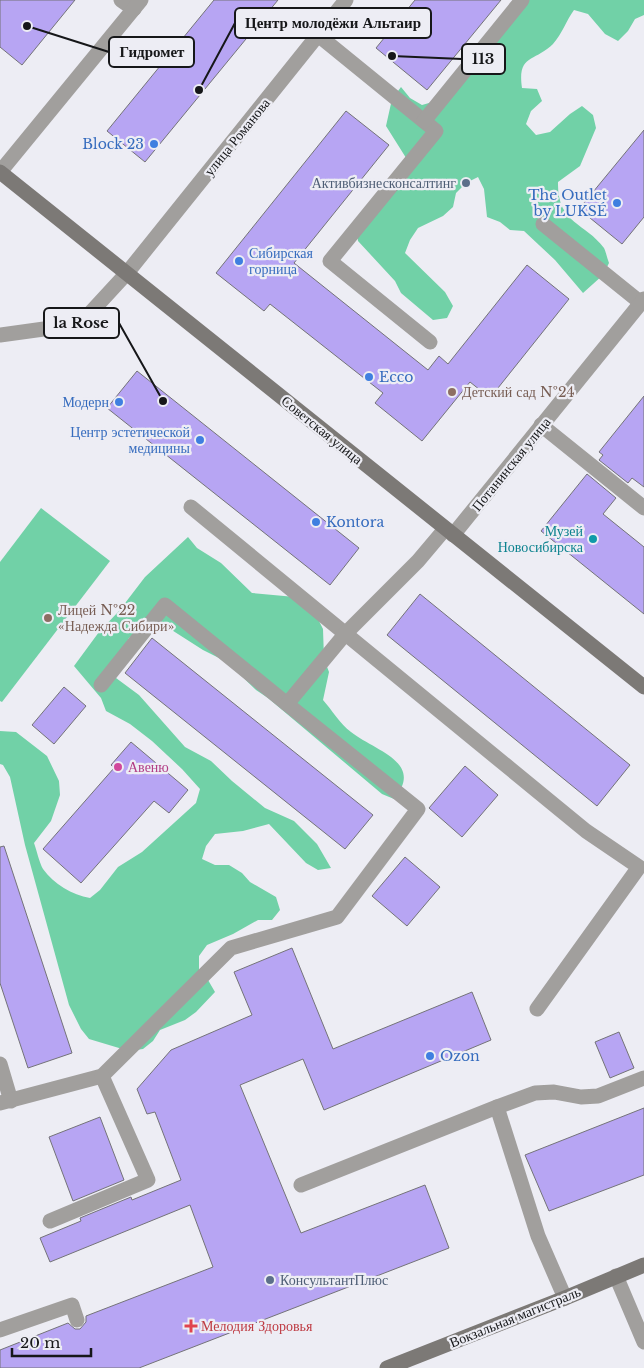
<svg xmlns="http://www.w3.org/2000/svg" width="644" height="1368" font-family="'Libre Baskerville',serif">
<rect width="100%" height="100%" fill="#ededf4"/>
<!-- green -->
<g fill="#71d1a7">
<path d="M521,0H644V15L635,19L628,31L618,41L605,34L588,14L574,10C566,21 562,34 553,44C535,62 517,54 522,88L537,89L542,101L531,111L526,124L536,135L550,132L570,114L582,106L593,115L596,128L580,166L558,182C557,224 585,222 604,248C606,252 607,258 609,263L603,275L583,293L555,260L524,231L510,230L500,222L487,217L484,189L478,177L466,183L456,193L453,207L443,216L418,228L410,240L405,253L445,292L453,306L447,318L433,320L401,293L395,281L358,241L356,227L408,161L386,126L392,99L401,87L410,98L422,105L436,101Z"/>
<polygon points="41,508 110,561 2,702 0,701 0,562"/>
<path d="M188,537L197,548L221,563L252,593L295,597L317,617L323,629L324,659L329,672L323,700C332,710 340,724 351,732C375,751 425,762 394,799L382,794L268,698L256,690L227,662L203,650L167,627L140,630L129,638L114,664L116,678L139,695L185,747L211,761L232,781L265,808L294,821L317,844L331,868L318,870L306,863L269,824L243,831L215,834L206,846L202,859L215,865H229L242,873L250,882L276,897L280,910L272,920H258L233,934L207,945L199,956V970L208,980L215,992L196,1012L185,1020L160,1030L153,1041L143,1049L129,1051L89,1039L81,1029L69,1005L25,845L10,777L3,765L0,764V731L16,732L47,756L59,781L60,795L51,821L34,843C37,851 39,862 43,869C54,884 72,895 90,898L100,890L118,867L142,852L196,803L200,789L182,769L152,741L130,724L106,711L101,698L74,666L99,632L119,611L145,577Z"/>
</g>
<!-- building -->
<g fill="#b7a5f3" stroke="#747378">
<polygon points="0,0 75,0 22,65 0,47"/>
<polygon points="214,0 278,0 145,162 107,131"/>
<polygon points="415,0 501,0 427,90 376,48"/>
<polygon points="346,111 389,145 294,263 428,370 439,356 448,364 527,265 569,299 490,398 470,382 422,441 375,403 383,393 270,304 264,311 216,273"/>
<polygon points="644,130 644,217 622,244 579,209"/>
<polygon points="137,371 359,548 330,585 107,408"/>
<polygon points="644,396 644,487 632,478 628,483 599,460 603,455 599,452"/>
<polygon points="587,474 616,498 603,514 644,547 644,614 541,531"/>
<polygon points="420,594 630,765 597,806 387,635"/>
<polygon points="152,638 373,815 345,849 125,673"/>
<polygon points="64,687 86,706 54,744 32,725"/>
<polygon points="131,742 188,790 169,813 154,801 81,883 43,849 114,768 111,765"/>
<polygon points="465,766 498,795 462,837 429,808"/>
<polygon points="4,846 72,1053 28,1068 0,983 0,847"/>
<polygon points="405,857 440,887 407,926 372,896"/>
<polygon points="292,948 333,1049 472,992 491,1040 324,1110 303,1059 240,1085 301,1233 425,1185 449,1248 139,1368 0,1368 0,1350 68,1323 75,1329 80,1329 86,1322 86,1316 213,1267 190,1205 50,1262 40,1238 81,1221 80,1218 131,1197 132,1200 181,1180 155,1112 147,1114 137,1089 171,1050 252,1015 234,972"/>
<polygon points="619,1032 634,1068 610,1078 595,1042"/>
<polygon points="644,1108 644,1175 549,1211 525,1155"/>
<polygon points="100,1117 124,1180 73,1201 49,1137"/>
</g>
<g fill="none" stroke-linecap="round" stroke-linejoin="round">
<!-- lane -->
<g stroke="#a19f9d" stroke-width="15">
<polyline points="121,0 134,9"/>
<polyline points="318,35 436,131 330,261 430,342"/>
<polyline points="424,121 522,0"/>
<polyline points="0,172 141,0"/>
<polyline points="543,224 641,303"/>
<polyline points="0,335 80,324 127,273"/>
<polyline points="541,425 644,508"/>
<polyline points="191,507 586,831 639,867 537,1009"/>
<polyline points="101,685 165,605 287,704"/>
<polyline points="0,1064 11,1101"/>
<polyline points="0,1103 102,1076 231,948 337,917 418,809 287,704 346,633 418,561 445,529"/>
<polyline points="497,1107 538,1236 565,1298"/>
<polyline points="301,1185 497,1107 535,1093 554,1092 581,1097 598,1096 644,1078"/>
<polyline points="50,1221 148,1180 102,1076"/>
<polyline points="616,1276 644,1342"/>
<polyline points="0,1330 72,1305 77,1320"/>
</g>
<!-- street -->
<g stroke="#a19f9d" stroke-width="15">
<polyline points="127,273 346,0"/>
<polyline points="453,535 644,299"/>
</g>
<!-- secondary -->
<g stroke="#7c7976" stroke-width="15">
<polyline points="0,172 644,687"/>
<polyline points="387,1368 565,1298 644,1265"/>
</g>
</g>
<!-- markers -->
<g fill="#3f7fe0" stroke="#ededf4" stroke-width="2">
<circle cx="154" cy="144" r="5"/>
<circle cx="617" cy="203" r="5"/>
<circle cx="239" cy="261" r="5"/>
<circle cx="369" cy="377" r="5"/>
<circle cx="119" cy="402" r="5"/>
<circle cx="200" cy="440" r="5"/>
<circle cx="316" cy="522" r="5"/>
<circle cx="430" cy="1056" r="5"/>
</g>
<g fill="#5c6f8a" stroke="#ededf4" stroke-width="2">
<circle cx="466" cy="183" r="5"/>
<circle cx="270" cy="1280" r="5"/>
</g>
<g fill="#8d6e63" stroke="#ededf4" stroke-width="2">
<circle cx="452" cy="392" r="5"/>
<circle cx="48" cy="618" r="5"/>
</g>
<circle fill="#0f9aa8" stroke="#ededf4" stroke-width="2" cx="593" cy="539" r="5"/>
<circle fill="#d1479c" stroke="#ededf4" stroke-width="2" cx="118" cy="767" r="5"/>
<path fill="#e0444e" stroke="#ededf4" stroke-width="2" d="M188.5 1318.5h5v5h5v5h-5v5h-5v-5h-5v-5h5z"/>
<g text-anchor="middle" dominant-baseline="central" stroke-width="4.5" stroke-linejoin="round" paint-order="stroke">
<!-- street labels -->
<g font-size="14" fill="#161719" stroke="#ededf4">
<text transform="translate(237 137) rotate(-51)">улица Романова</text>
<text transform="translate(322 430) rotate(39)">Советская улица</text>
<text transform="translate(511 464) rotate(-51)">Потанинская улица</text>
<text transform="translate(515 1317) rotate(-22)">Вокзальная магистраль</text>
</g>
<!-- shop labels -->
<g font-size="14" fill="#366cbe" stroke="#ededf4" text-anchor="end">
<text x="144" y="144">Block 23</text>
<text x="607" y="195">The Outlet<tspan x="607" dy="16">by LUKSÉ</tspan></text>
<text x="249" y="253" text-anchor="start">Сибирская<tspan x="249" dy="16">горница</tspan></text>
<text x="379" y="377" text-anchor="start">Ecco</text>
<text x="109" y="402">Модерн</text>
<text x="190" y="432">Центр эстетической<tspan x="190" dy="16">медицины</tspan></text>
<text x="326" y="522" text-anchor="start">Kontora</text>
<text x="440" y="1056" text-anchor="start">Ozon</text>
</g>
<!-- service labels -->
<g font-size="14" fill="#4e5e75" stroke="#ededf4" text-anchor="end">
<text x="456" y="183">Активбизнесконсалтинг</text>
<text x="280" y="1280" text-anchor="start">КонсультантПлюс</text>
</g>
<!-- education labels -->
<g font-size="14" fill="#785e54" stroke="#ededf4" text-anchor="start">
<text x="462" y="392">Детский сад №24</text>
<text x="58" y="610">Лицей №22<tspan x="58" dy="16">«Надежда Сибири»</tspan></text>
</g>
<!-- culture labels -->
<g font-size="14" fill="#0d838f" stroke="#ededf4" text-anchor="end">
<text x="583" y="531">Музей<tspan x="583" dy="16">Новосибирска</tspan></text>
</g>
<!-- hotel labels -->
<g font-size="14" fill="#b23c85" stroke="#ededf4" text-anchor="start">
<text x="128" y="767">Авеню</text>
</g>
<!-- health labels -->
<g font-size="14" fill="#be3a42" stroke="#ededf4" text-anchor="start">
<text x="201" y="1326">Мелодия Здоровья</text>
</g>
</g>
<!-- callouts -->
<path fill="none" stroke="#161719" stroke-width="2" d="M199 90L235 23M27 26L109 52M392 56L462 59M163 401L119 323"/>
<g fill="#161719" stroke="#ededf4" stroke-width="2">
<circle cx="199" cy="90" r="5"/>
<circle cx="27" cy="26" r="5"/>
<circle cx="392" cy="56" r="5"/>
<circle cx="163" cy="401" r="5"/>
</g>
<g fill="#ededf4" stroke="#161719" stroke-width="2">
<rect x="235" y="8" width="196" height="30" rx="5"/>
<rect x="109" y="37" width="85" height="30" rx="5"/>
<rect x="462" y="44" width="43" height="30" rx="5"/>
<rect x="44" y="308" width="75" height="30" rx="5"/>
</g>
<g font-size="15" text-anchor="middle" font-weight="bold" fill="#161719">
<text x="333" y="28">Центр молодёжи Альтаир</text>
<text x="152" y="57">Гидромет</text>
<text x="483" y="64">113</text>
<text x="81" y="328">la Rose</text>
</g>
<!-- scale -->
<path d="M12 1348v8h79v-8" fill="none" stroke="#161719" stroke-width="2.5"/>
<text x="20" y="1348" font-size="15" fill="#161719" stroke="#ededf4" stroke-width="4" paint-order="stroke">20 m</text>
</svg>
